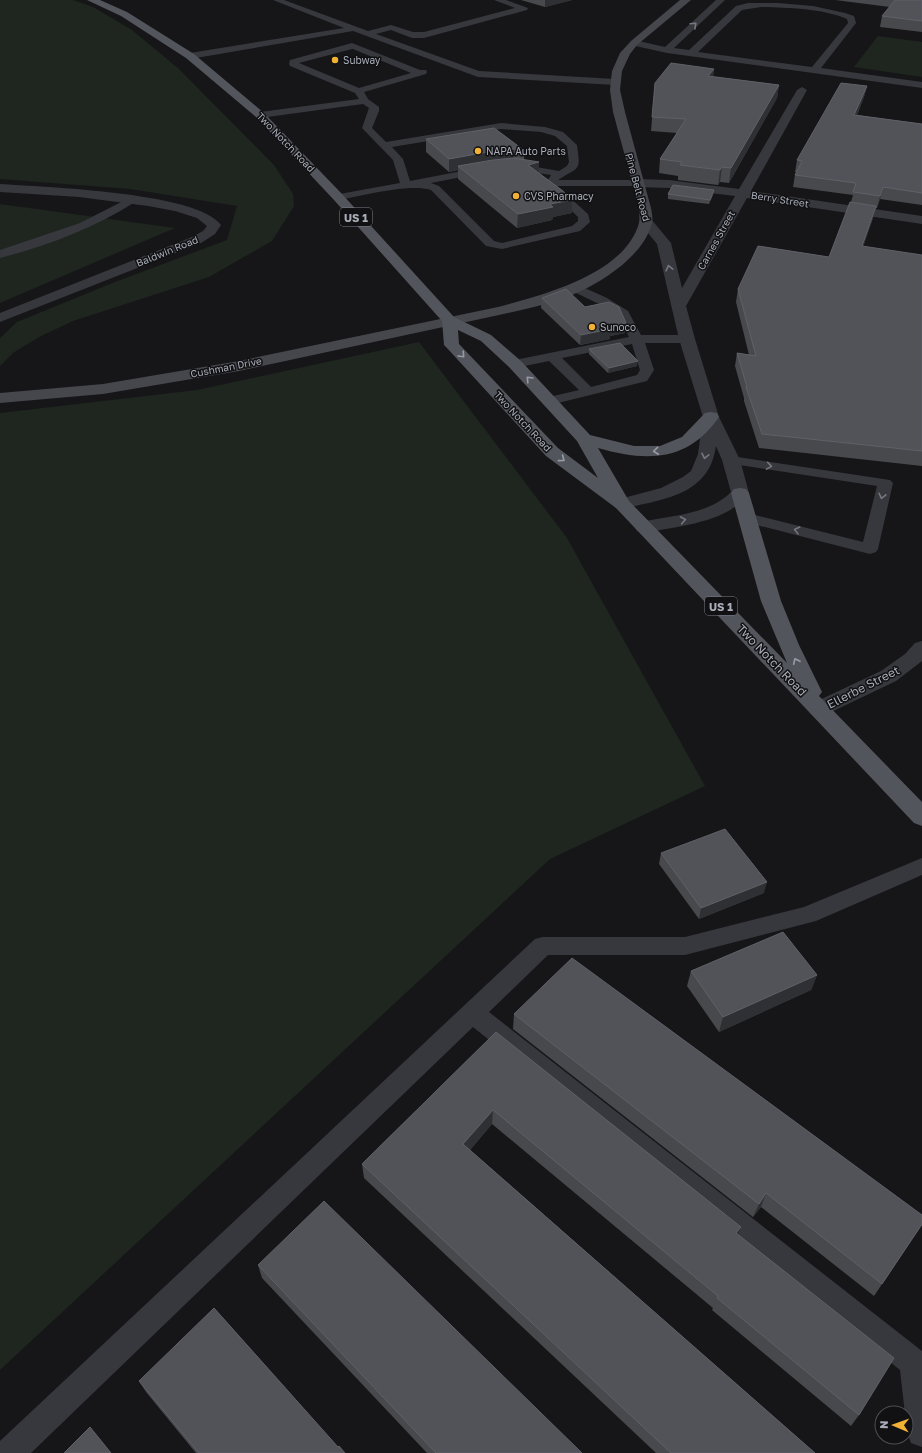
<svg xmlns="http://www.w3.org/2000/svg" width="922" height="1453" font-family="'Golos Text',sans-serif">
<rect width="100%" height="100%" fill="#161618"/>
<!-- green -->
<g fill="#1e261f">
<polygon points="0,0 73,0 93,7 132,30 179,69 274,165 293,194 294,206 272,241 209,277 73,321 39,337 13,353 0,366 0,338 17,322 115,282 227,240 237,206 130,189 0,179"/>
<polygon points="878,36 922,42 922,77 854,67"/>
<polygon points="0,204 175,228 0,303"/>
<polygon points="419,342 567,538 705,786 550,859 0,1370 0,413 197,390"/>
</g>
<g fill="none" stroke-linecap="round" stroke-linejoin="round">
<!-- lane -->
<g fill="#37383d" fill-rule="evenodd">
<polygon points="273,0 284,0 368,31 391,25 413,32 424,32 515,8 494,0 506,0 528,8 527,10 424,38 412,38 391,30 376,34 479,71 615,79 620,82 615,85 478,77 353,31 190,59 186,56 190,53 344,28"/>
<path d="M716,0H725L674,48L689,50L736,6L748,3H778L813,6L845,13L854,16L856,23L821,68L922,82V88L667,53L631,45L630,43L634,40L665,47ZM761,7C789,8 821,8 847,19L848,23L812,67L698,52L742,10Z"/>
<path d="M352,43L420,70H426L427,72L426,74L364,92L368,99L379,107V111L372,128L386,142L501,123L545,127L563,132L577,145C581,173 579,166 558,180H637L642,183L637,186H557L588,214L590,222L580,231L502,249L486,246L431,190C408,183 363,196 338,200L334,199L333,197L334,195L400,183L393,160L362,128L369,108L363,104L260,118L255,115L260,112L359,99L355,93L290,66L289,64L290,60ZM352,49H353L411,73L359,88L299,63ZM501,129L541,132L555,136L567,146L569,162L567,166L559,171L513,163L508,166L513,169L551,175L546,183L547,187L578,217V221L572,226L502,243L494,241L439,186L431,183L487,172L488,170L487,168L483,167L410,181L403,159L392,147Z"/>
<path d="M131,197L136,200L135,202C94,228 47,246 0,258V250L80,223Z"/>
<path d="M576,284L607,298L628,311L641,335H687L692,336L694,339L692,342L687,343H645L654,370L647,381L550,405L545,404L543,401L545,398L579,390L549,361L515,368L510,367L508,364L510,361L629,337L619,316L599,304L572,291L570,288L572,285ZM632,344L640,370L637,375L591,387L562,358Z"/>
<polygon points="731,456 890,480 893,483 878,549 876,552 870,554 741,521 739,518 741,515 747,513 863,542 877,486 726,463 724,460 726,457"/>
<polygon points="922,858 922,875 816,921 685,955 548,955 489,1012 922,1351 922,1447 911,1443 907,1432 900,1370 473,1027 31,1453 0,1453 0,1441 535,939 543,937 685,937 804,907"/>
</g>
<!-- street -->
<g fill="#37383d" fill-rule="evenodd">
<path d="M802,87L807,90L751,191L922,216V224L747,198L686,306L695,339L719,417L740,460L749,493C728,523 678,526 644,533L637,531L635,527L637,523C669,515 707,516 731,492L722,460L716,446C709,496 663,499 622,509L616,508L613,504L616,500L661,488L683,477L691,471L698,454L703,417L679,339L657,244L639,222L641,219H651L671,243L682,288L735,196L669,188L637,187L633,186L631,183L633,180L637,179L669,180L739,189L797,90Z"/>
<path d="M0,184C42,187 198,192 221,225L215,234L201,243L0,322V313L192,237L203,231L207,226L197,218L175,211L148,206L79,197L0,192Z"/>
<polygon points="922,641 922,661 896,681 827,714 819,717 811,714 808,709 811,704 881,671 905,654 915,643"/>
</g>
<!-- secondary -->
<path fill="#45474d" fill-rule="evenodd" d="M680,0H691L637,45L630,54L622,71L620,90L625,112L651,208C652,213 653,219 652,223C644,254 608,278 581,291C556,303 526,309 499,315L239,371L103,394L0,403V393L103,384L239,361L498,307C543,295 625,274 639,223C640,219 639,213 639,208L613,112L610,90L612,71L620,53L631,41Z"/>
<!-- primary -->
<path fill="#53555c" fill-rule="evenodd" d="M87,0H100L127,12L194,54L264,113L342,194L454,317L491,335L521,361L590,435L634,446H660L682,437L705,413L711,412L717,413L719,417C688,462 647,462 598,448L629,501L787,663L761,601L731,493L734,489L740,488L746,489L749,493L781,601L799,645L822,692L819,696L922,802V826L914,823L616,508L546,456L447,348L444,345L442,321L334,200L256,117L186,58L121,16ZM458,330L481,341L509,367L577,441L598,478L558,448L459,344Z"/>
</g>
<!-- wall -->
<g fill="#47494d">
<polygon points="521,0 572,0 545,7"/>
<polygon points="835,0 922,0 922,32 880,27 882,16 890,7"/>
<polygon points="714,69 713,77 779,85 777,98 729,183 720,182 718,185 678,180 678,176 659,173 660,159 677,133 651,131 655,83"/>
<polygon points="867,86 864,97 857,115 922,124 922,205 880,199 877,208 876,208 873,218 863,247 922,255 922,466 759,448 744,401 744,398 735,366 737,353 749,355 736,302 738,289 829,257 851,202 853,195 793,187 795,175 797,172 795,172 797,160"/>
<polygon points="494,128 525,151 524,159 539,173 572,200 572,213 553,217 552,220 517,228 458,179 458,170 449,172 426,152 426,139"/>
<polygon points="714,190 713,195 709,204 668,199 668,194"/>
<polygon points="542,298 585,307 626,323 625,333 610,336 610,339 580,345 541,308"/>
<polygon points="589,349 637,366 608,373 589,354"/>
<polygon points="661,853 764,893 699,919 659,864"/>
<polygon points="691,971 817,975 811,990 719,1032 687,986"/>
<polygon points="514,1014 922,1215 922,1225 874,1296 761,1207 753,1217 513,1029"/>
<polygon points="496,1032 738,1235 859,1415 851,1426 712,1310 713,1308 492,1124 470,1150 815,1453 656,1453 364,1178 362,1164"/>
<polygon points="258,1265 582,1453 427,1453 262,1278"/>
<polygon points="139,1381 345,1453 196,1453 146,1392"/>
</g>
<!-- shaded-wall -->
<g fill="#2f3033">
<polygon points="545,0 572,0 545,7"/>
<polygon points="714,69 712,82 708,76"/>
<polygon points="779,85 777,98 729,183 731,168"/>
<polygon points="867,86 864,97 852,126 854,115"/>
<polygon points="514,149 514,162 458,166 458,170 449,172 449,159 493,151"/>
<polygon points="539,162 539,175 528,165"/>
<polygon points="722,167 720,182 718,185 720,170"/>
<polygon points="883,187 880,199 877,208 880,196"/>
<polygon points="714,190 713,195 709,204 710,200"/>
<polygon points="572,200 572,213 553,217 552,220 517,228 518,214 550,204"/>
<polygon points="876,206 873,218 859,259 862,246"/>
<polygon points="626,323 625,333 610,336 610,339 580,345 581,335 608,327"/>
<polygon points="638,361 637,366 608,373 609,368"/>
<polygon points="767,882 764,893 699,919 701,908"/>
<polygon points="817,975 811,990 719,1032 723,1017"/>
<polygon points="493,1110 492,1124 463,1158 463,1144"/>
<polygon points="766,1193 761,1207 753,1217 759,1204"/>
<polygon points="922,1224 918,1231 874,1296"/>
<polygon points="741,1227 736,1240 736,1233"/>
</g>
<!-- building -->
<g fill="#525359" stroke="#5f6168">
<polygon points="895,0 922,0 922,21 882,16"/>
<polygon points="671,63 714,69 708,76 779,85 731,168 722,167 720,170 680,165 682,162 660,159 686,119 652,117 655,83"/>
<polygon points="841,83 867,86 854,115 922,124 922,193 883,187 880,196 853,192 856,183 795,175 802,161 797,160"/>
<polygon points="494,128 525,151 514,149 493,151 449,159 426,139"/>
<polygon points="514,158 539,162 528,165 563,191 572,200 550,204 553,207 518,214 458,166 493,160"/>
<polygon points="673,185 714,190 710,200 668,194"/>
<polygon points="850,202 876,206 862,246 922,255 922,451 762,434 746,387 747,387 737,353 756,356 738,289 758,246 829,257"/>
<polygon points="566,289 585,307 609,302 619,307 626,323 608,327 610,329 581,335 542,298"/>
<polygon points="620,343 638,361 609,368 589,349"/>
<polygon points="725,829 767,882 701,908 661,853"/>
<polygon points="783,932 817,975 723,1017 691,971"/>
<polygon points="572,958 922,1215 922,1224 882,1284 766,1193 759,1204 514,1014"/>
<polygon points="496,1032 741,1227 736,1233 894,1358 859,1415 717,1298 718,1296 493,1110 463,1144 815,1453 671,1453 362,1164"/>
<polygon points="324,1201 582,1453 436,1453 258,1265"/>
<polygon points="214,1308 338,1447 339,1446 345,1453 199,1453 139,1381"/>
<polygon points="90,1427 111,1453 64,1453"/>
</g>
<!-- one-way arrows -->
<defs><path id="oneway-chevron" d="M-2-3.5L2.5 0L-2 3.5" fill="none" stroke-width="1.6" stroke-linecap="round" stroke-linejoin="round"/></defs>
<g stroke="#757881">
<use href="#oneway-chevron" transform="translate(694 25) rotate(-43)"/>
<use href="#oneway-chevron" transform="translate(669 268) rotate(-104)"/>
<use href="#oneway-chevron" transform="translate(705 456) rotate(102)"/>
<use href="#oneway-chevron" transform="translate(769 466) rotate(9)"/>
<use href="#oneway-chevron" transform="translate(882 496) rotate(103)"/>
<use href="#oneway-chevron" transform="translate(683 520) rotate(-10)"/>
<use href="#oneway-chevron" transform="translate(797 530) rotate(-166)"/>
</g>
<g stroke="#979ba6">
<use href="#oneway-chevron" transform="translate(462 355) rotate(47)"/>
<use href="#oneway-chevron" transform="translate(529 379) rotate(-134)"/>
<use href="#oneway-chevron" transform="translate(656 451) rotate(174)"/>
<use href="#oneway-chevron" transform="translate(562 459) rotate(37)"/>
<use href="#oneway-chevron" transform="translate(796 661) rotate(-115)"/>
</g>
<!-- markers -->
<g fill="#f2b134" stroke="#111113" stroke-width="1.5">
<circle cx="335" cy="60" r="4"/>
<circle cx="478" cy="151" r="4"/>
<circle cx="516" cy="196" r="4"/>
<circle cx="592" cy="327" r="4"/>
</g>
<g text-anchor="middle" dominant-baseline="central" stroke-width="3" stroke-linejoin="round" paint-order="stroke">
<!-- far-poi labels -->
<g font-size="10" fill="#a8adb8" stroke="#111113" text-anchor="start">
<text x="343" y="60">Subway</text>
<text x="486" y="151">NAPA Auto Parts</text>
<text x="524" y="196">CVS Pharmacy</text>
<text x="600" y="327">Sunoco</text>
</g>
<!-- far-street labels -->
<g font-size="10" fill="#a8adb8" stroke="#111113">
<text transform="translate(286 142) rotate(46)">Two Notch Road</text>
<text transform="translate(638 187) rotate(75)">Pine Belt Road</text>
<text transform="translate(780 199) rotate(9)">Berry Street</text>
<text transform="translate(716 240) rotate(-61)">Carnes Street</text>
<text transform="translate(167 251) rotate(-22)">Baldwin Road</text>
<text transform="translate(226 367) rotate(-11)">Cushman Drive</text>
<text transform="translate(523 421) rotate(47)">Two Notch Road</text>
</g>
<!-- shield labels -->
<g fill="#111113" stroke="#7b7e86" stroke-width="1">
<rect x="340" y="208" width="32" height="18" rx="3"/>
<rect x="705" y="597" width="32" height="18" rx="3"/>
</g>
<g font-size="11" font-weight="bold" fill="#a8adb8">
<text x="356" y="217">US 1</text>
<text x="721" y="606">US 1</text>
</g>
<!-- street labels -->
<g font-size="12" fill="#a8adb8" stroke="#111113">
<text transform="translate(772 660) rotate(46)">Two Notch Road</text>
<text transform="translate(863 687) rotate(-27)">Ellerbe Street</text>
</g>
</g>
<!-- north arrow -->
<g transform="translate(894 1425) rotate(272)"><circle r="19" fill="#111113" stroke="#4d4f55"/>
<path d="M0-3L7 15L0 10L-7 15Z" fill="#f2b134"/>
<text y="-6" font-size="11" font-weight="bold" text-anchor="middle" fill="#a8adb8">N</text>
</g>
</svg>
